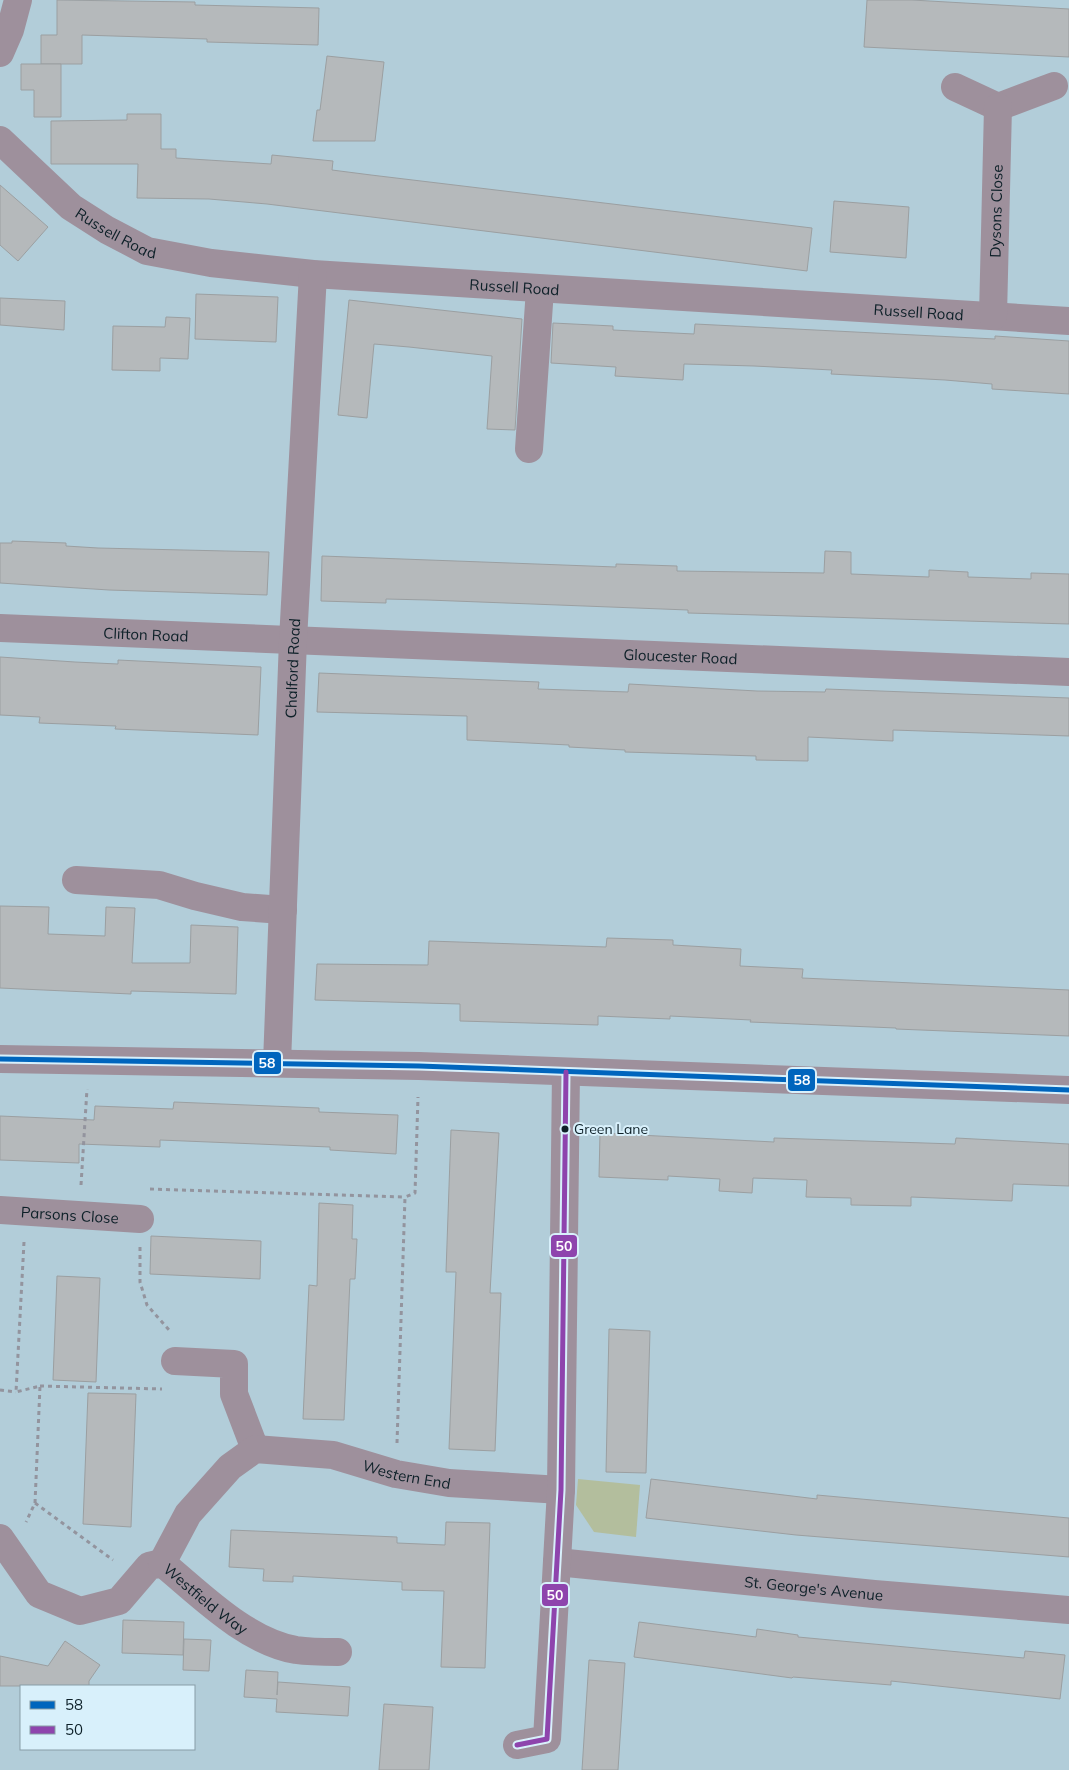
<svg xmlns="http://www.w3.org/2000/svg" width="1069" height="1770" font-family="Mulish,sans-serif">
<rect width="100%" height="100%" fill="#b2cdd9"/>
<!-- green -->
<polygon fill="#b3be9d" points="578,1479 640,1485 636,1537 594,1532 576,1505"/>
<!-- building -->
<g fill="#b5b9bb" stroke="#9b9fa1">
<polygon points="57,0 195,2 195,5 319,8 318,45 207,42 207,39 82,35 82,64 41,64 41,35 57,35"/>
<polygon points="867,0 912,0 1069,9 1069,57 864,47"/>
<polygon points="327,56 384,62 375,141 313,141 317,110 320,110"/>
<polygon points="21,64 61,64 61,117 34,117 34,90 21,90"/>
<polygon points="127,114 161,114 161,149 176,149 176,158 271,164 272,155 333,161 332,170 371,175 812,228 807,271 267,204 209,199 137,198 138,164 51,164 51,121 127,120"/>
<polygon points="0,185 48,227 18,261 0,245"/>
<polygon points="834,201 909,207 906,258 830,252"/>
<polygon points="196,294 278,297 276,342 195,339"/>
<polygon points="0,298 65,301 64,330 0,325"/>
<polygon points="349,300 522,319 515,430 487,429 492,356 409,347 374,344 367,418 338,415"/>
<polygon points="166,317 190,318 188,359 160,358 160,371 112,370 113,326 165,327"/>
<polygon points="553,323 613,326 613,330 694,334 695,324 995,339 995,336 1069,341 1069,394 992,389 992,384 945,380 831,374 832,370 754,366 684,364 683,380 615,376 616,367 551,363"/>
<polygon points="12,541 66,543 66,546 98,548 269,552 267,595 109,590 0,583 0,543 12,543"/>
<polygon points="825,551 851,552 851,574 929,577 929,570 968,572 968,577 1031,579 1031,573 1069,574 1069,624 688,613 688,610 428,600 386,599 386,603 321,601 322,556 616,567 616,564 677,566 677,571 824,573"/>
<polygon points="0,657 75,662 118,664 118,660 261,667 258,735 115,729 116,726 39,723 40,717 0,715"/>
<polygon points="319,673 539,682 538,689 628,692 629,684 757,691 825,692 826,689 1069,698 1069,736 893,730 893,741 808,737 808,761 756,760 756,756 625,752 625,750 569,747 569,745 467,740 467,716 317,712"/>
<polygon points="0,906 49,907 48,934 105,936 106,907 135,908 132,963 190,963 191,925 238,927 236,994 131,991 131,994 0,988"/>
<polygon points="607,938 673,940 673,945 741,949 740,966 803,969 802,978 1069,990 1069,1036 896,1029 896,1028 750,1022 751,1020 670,1016 670,1019 598,1016 598,1025 460,1021 460,1004 315,1000 317,964 428,965 429,941 606,947"/>
<polygon points="174,1102 319,1108 319,1112 398,1115 396,1154 330,1150 330,1147 160,1140 160,1147 79,1144 79,1163 0,1160 0,1116 94,1120 95,1106 173,1109"/>
<polygon points="451,1130 499,1133 490,1293 501,1293 495,1451 449,1449 456,1272 446,1272"/>
<polygon points="600,1133 774,1142 774,1138 955,1144 956,1138 1069,1144 1069,1186 1013,1184 1012,1201 911,1197 911,1206 851,1205 851,1198 806,1197 807,1180 753,1178 752,1193 719,1191 720,1179 668,1176 668,1180 599,1177"/>
<polygon points="319,1203 353,1205 352,1239 357,1239 355,1279 350,1279 344,1420 303,1419 309,1285 317,1286"/>
<polygon points="151,1236 261,1241 260,1279 150,1274"/>
<polygon points="57,1276 100,1278 96,1382 53,1380"/>
<polygon points="609,1329 650,1331 646,1473 606,1472"/>
<polygon points="88,1393 136,1394 131,1527 83,1524"/>
<polygon points="651,1479 817,1499 817,1495 1069,1518 1069,1557 796,1535 646,1518"/>
<polygon points="446,1522 490,1523 485,1668 441,1667 444,1591 402,1590 402,1582 293,1576 293,1582 263,1581 264,1569 229,1567 231,1530 397,1537 397,1543 445,1545"/>
<polygon points="123,1620 184,1622 183,1655 122,1653"/>
<polygon points="639,1622 756,1637 757,1629 798,1635 798,1637 1024,1658 1025,1651 1065,1655 1060,1699 891,1681 891,1685 793,1677 792,1678 634,1657"/>
<polygon points="184,1639 211,1640 209,1671 183,1670"/>
<polygon points="65,1641 100,1665 89,1681 89,1686 0,1686 0,1656 48,1666"/>
<polygon points="589,1660 625,1663 618,1770 582,1770"/>
<polygon points="246,1670 278,1672 277,1695 278,1682 350,1687 348,1716 276,1712 277,1699 244,1697"/>
<polygon points="384,1704 433,1707 429,1770 379,1770"/>
</g>
<g fill="none" stroke-linecap="round" stroke-linejoin="round">
<!-- path -->
<g stroke="#93949e" stroke-width="3" stroke-dasharray="4 4" stroke-linecap="butt">
<polyline points="81,1185 87,1089"/>
<polyline points="150,1189 405,1197"/>
<polyline points="24,1242 16,1392 40,1386 35,1503 26,1522"/>
<polyline points="140,1247 140,1282 147,1305 170,1331"/>
<polyline points="40,1386 162,1389"/>
<polyline points="0,1390 16,1392"/>
<polyline points="397,1443 405,1197 415,1193 418,1097"/>
<polyline points="35,1503 113,1560"/>
</g>
<!-- minor -->
<g stroke="#9e909c" stroke-width="28">
<polyline points="0,53 10,30 18,0"/>
<polyline points="955,87 998,107 1054,86"/>
<path id="s1" d="M0,140L71,207L107,230L147,251L211,263L313,274L1069,321"/>
<path id="s2" d="M993,316L998,107"/>
<polyline points="529,449 540,289"/>
<path id="s3" d="M0,628L1069,672"/>
<polyline points="76,880 159,885 195,896 242,907 283,910"/>
<polyline points="0,1059 419,1066 1069,1090"/>
<path id="s4" d="M277,1063L293,640L313,274"/>
<path id="s5" d="M0,1210L140,1219"/>
<polyline points="175,1361 234,1364 234,1394 255,1449"/>
<path id="s6" d="M0,1538L39,1594L80,1611L119,1601L149,1566L162,1563C200,1594 245,1641 296,1650C310,1652 324,1652 338,1652"/>
<path id="s7" d="M557,1562L874,1594L1069,1610"/>
<path id="s8" d="M162,1563L188,1514L230,1467L255,1449L333,1455L396,1474L449,1483L561,1490"/>
<polyline points="517,1745 547,1739 561,1490 566,1072"/>
</g>
<!-- bus-1 casing -->
<g stroke="#d8f0fb" stroke-width="9">
<polyline id="bus-1" points="0,1059 419,1066 1069,1090"/>
</g>
<!-- bus-2 casing -->
<g stroke="#d8f0fb" stroke-width="9">
<polyline id="bus-2" points="517,1745 547,1739 561,1490 566,1072"/>
</g>
<!-- bus-1 -->
<use href="#bus-1" stroke="#0065bd" stroke-width="5"/>
<!-- bus-2 -->
<use href="#bus-2" stroke="#8e44ad" stroke-width="5"/>
</g>
<!-- markers -->
<circle fill="#0d2028" stroke="#d8f0fb" stroke-width="2" cx="565" cy="1129" r="4.5"/>
<g text-anchor="middle" dominant-baseline="central" stroke-width="4" stroke-linejoin="round" paint-order="stroke">
<!-- bus labels -->
<g font-size="14" fill="#0d2028" stroke="#d8f0fb" text-anchor="start">
<text x="574" y="1129">Green Lane</text>
</g>
<!-- street labels -->
<g font-size="15" fill="#0d2028" stroke="#d8f0fb">
<text stroke="none"><textPath href="#s2" startOffset="105">Dysons Close</textPath></text>
<text stroke="none"><textPath href="#s1" startOffset="150">Russell Road</textPath></text>
<text stroke="none"><textPath href="#s1" startOffset="555">Russell Road</textPath></text>
<text stroke="none"><textPath href="#s1" startOffset="960">Russell Road</textPath></text>
<text stroke="none"><textPath href="#s3" startOffset="146">Clifton Road</textPath></text>
<text stroke="none"><textPath href="#s3" startOffset="681">Gloucester Road</textPath></text>
<text stroke="none"><textPath href="#s4" startOffset="395">Chalford Road</textPath></text>
<text stroke="none"><textPath href="#s5" startOffset="70">Parsons Close</textPath></text>
<text stroke="none"><textPath href="#s8" startOffset="304">Western End</textPath></text>
<text stroke="none"><textPath href="#s7" startOffset="258">St. George's Avenue</textPath></text>
<text stroke="none"><textPath href="#s6" startOffset="269">Westfield Way</textPath></text>
</g>
</g>
<g stroke="#d8f0fb" stroke-width="2">
<rect x="253" y="1051" width="29" height="24" rx="5" fill="#0065bd"/>
<rect x="787" y="1068" width="29" height="24" rx="5" fill="#0065bd"/>
<rect x="550" y="1234" width="28" height="24" rx="5" fill="#8e44ad"/>
<rect x="541" y="1583" width="28" height="24" rx="5" fill="#8e44ad"/>
</g>
<g font-size="14" text-anchor="middle" font-weight="bold" fill="#fff">
<text x="267" y="1068">58</text>
<text x="802" y="1085">58</text>
<text x="564" y="1251">50</text>
<text x="555" y="1600">50</text>
</g>
<!-- legend -->
<rect x="20" y="1685" width="175" height="65" fill="#d8f0fb" stroke="#879da7"/>
<rect x="30" y="1701" width="25" height="8" fill="#0065bd" stroke="#879da7"/>
<text x="65" y="1710" font-size="15" fill="#0d2028">58</text>
<rect x="30" y="1726" width="25" height="8" fill="#8e44ad" stroke="#879da7"/>
<text x="65" y="1735" font-size="15" fill="#0d2028">50</text>
</svg>
